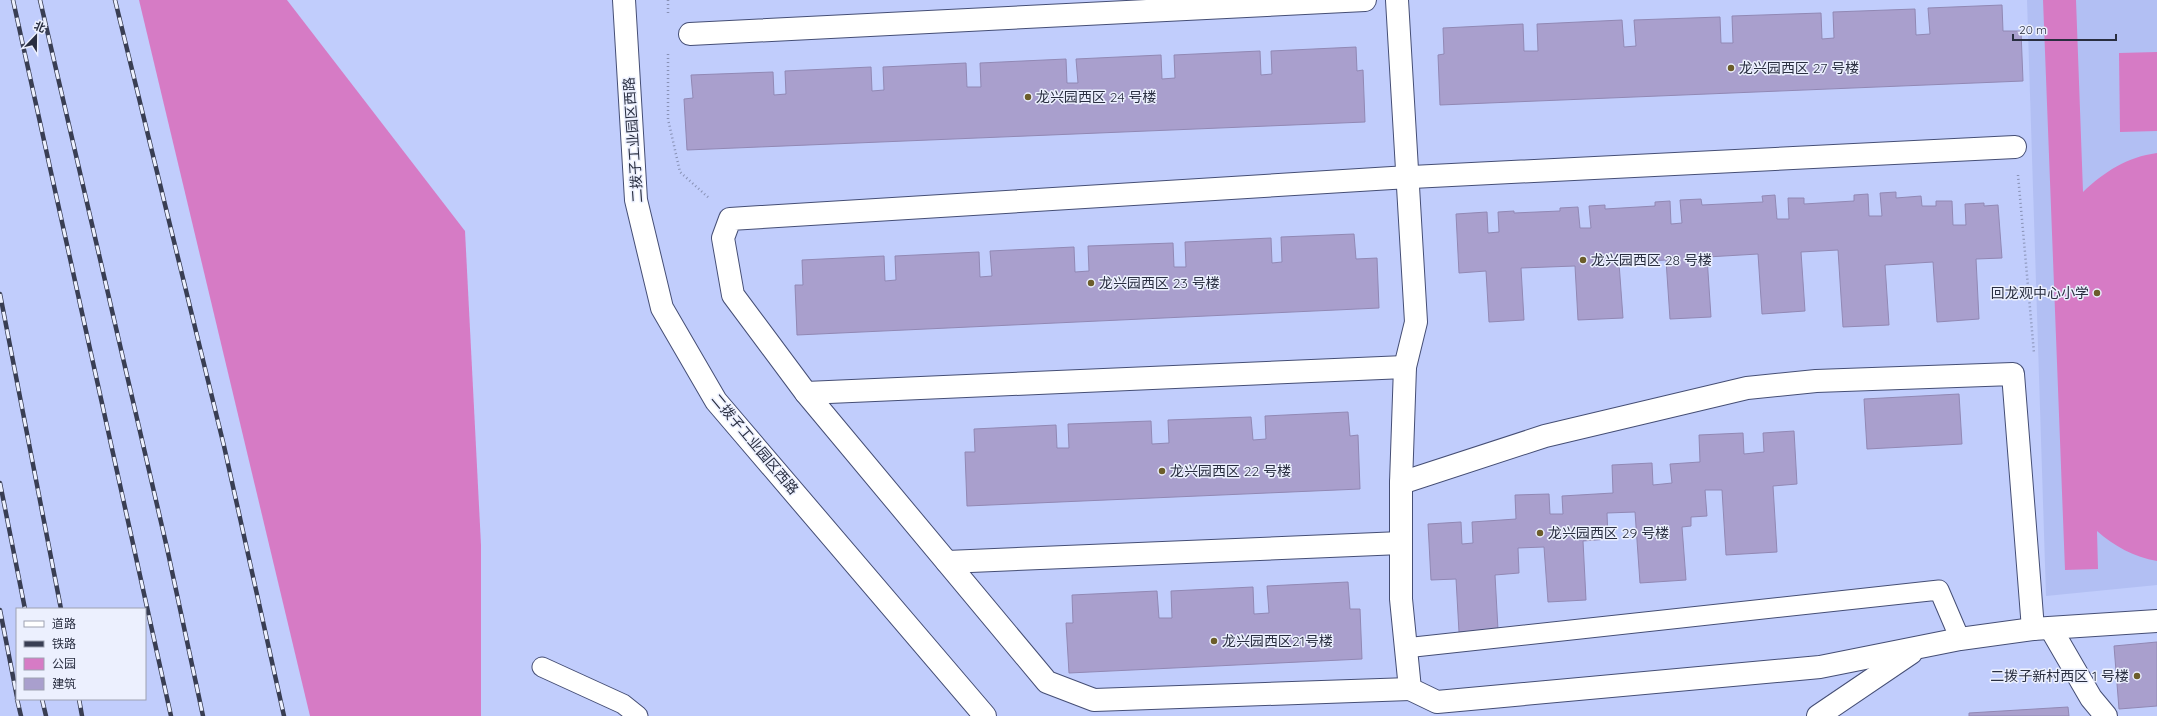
<svg xmlns="http://www.w3.org/2000/svg" width="2157" height="716" font-family="Quicksand,'Noto Sans SC',sans-serif">
<rect width="100%" height="100%" fill="#c1cdfc"/>
<!-- built -->
<polygon fill="#b2bff3" points="2027,0 2157,0 2157,585 2046,596"/>
<!-- green -->
<g fill="#d67bc5">
<polygon points="139,0 287,0 465,231 481,545 481,716 310,716"/>
<path d="M2043,0H2076L2083,192C2104,172 2127,157 2157,153V561C2134,557 2114,546 2097,531L2098,569L2065,570Z"/>
<polygon points="2157,52 2157,131 2120,132 2119,53"/>
</g>
<!-- building -->
<g fill="#a99fcd" stroke="#9188b4">
<polygon points="2002,5 2003,31 2021,31 2023,81 1440,105 1438,55 1444,54 1443,28 1523,24 1524,51 1538,51 1537,24 1622,20 1624,47 1636,46 1634,20 1720,17 1721,43 1733,43 1732,16 1821,13 1822,39 1834,38 1833,12 1915,9 1916,35 1930,34 1928,8"/>
<polygon points="1356,47 1357,71 1363,70 1365,122 687,150 684,99 693,98 691,75 773,72 774,95 786,94 785,71 871,67 872,91 884,90 883,67 966,63 967,87 981,87 980,63 1066,59 1067,83 1078,83 1076,59 1161,55 1162,79 1175,78 1174,55 1260,51 1261,75 1272,74 1271,51"/>
<polygon points="1896,192 1896,198 1921,196 1922,206 1936,206 1936,201 1952,201 1953,225 1966,225 1965,204 1984,203 1984,206 1998,205 2002,258 1976,259 1979,319 1937,322 1933,262 1885,265 1889,325 1843,327 1838,250 1801,252 1805,311 1762,314 1758,254 1707,257 1711,317 1670,319 1666,260 1619,263 1623,318 1578,320 1575,266 1521,268 1524,320 1489,322 1486,271 1459,273 1456,214 1487,212 1488,233 1499,232 1498,212 1514,211 1514,213 1560,211 1560,208 1578,207 1580,228 1591,228 1589,206 1605,205 1605,209 1655,206 1655,202 1670,201 1671,224 1682,223 1680,200 1701,199 1702,205 1763,202 1762,196 1775,195 1777,219 1789,219 1788,198 1804,198 1804,204 1854,201 1854,195 1868,194 1869,216 1882,216 1880,193"/>
<polygon points="1354,234 1356,259 1377,258 1379,308 797,335 795,285 803,285 802,260 884,256 885,281 896,280 895,256 979,252 980,277 992,276 990,251 1074,247 1075,272 1089,271 1088,246 1173,243 1174,267 1186,267 1185,242 1271,238 1272,263 1282,262 1281,237"/>
<polygon points="1959,394 1962,444 1867,449 1864,399"/>
<polygon points="1348,412 1350,436 1358,435 1360,489 967,506 965,452 975,452 974,429 1056,425 1057,448 1069,448 1068,424 1151,421 1152,444 1169,443 1168,420 1251,417 1253,440 1266,439 1265,416"/>
<polygon points="1794,431 1797,484 1773,486 1777,552 1726,555 1722,490 1705,490 1707,516 1691,517 1691,526 1682,527 1686,580 1640,583 1635,512 1607,513 1608,539 1583,541 1586,600 1548,602 1544,547 1518,548 1519,573 1495,575 1498,630 1459,632 1456,579 1431,580 1428,524 1461,522 1462,544 1473,543 1472,522 1516,519 1515,495 1549,494 1550,514 1563,514 1562,496 1613,493 1612,465 1652,463 1653,485 1672,483 1670,464 1700,462 1699,435 1743,433 1744,454 1764,452 1763,433"/>
<polygon points="1348,582 1350,609 1360,609 1362,659 1069,673 1066,623 1073,623 1072,595 1157,591 1159,618 1172,618 1171,591 1253,587 1254,614 1269,613 1267,586"/>
<polygon points="2157,642 2157,706 2119,709 2114,646"/>
<polygon points="2068,707 2069,716 1969,716 1969,713"/>
</g>
<g fill="none" stroke-linecap="round" stroke-linejoin="round">
<!-- service casing -->
<g stroke="#454e75" stroke-width="21">
<g id="service">
<polyline points="1405,648 1939,590 1960,639"/>
<polyline points="542,667 623,704 638,716"/>
</g>
</g>
<!-- minor casing -->
<g stroke="#454e75" stroke-width="24">
<g id="minor">
<polyline points="1397,0 1416,322 1405,367 1401,483 1401,599 1410,689 1437,702 1820,667 1960,639 2033,629 2157,621"/>
<polyline points="690,34 1365,0"/>
<polyline points="806,393 1405,367"/>
<polyline points="1401,483 1545,436 1747,388 1816,381 2013,374 2033,629"/>
<polyline points="947,562 1401,543"/>
<polyline points="2051,629 2091,698 2106,716"/>
<polyline points="1410,689 1094,700 1047,682 806,393 733,295 723,238 730,219 1392,178 2015,147"/>
<polyline points="1818,716 1911,653"/>
</g>
</g>
<!-- tertiary casing -->
<g stroke="#454e75" stroke-width="24">
<polyline id="tertiary" points="624,0 636,200 662,308 716,401 985,716"/>
</g>
<!-- path -->
<g stroke="#8891b5" stroke-width="2.5" stroke-dasharray="1 3" stroke-linecap="butt">
<polyline points="668,0 668,13"/>
<polyline points="668,54 668,119 680,172 710,199"/>
<polyline points="2018,175 2034,353"/>
</g>
<!-- service -->
<use href="#service" stroke="#fff" stroke-width="19"/>
<!-- minor -->
<use href="#minor" stroke="#fff" stroke-width="22"/>
<!-- tertiary -->
<use href="#tertiary" stroke="#fff" stroke-width="22"/>
<!-- rail casing -->
<g stroke="#393e53" stroke-width="4.5">
<g id="rail">
<polyline points="13,0 171,716"/>
<polyline points="40,0 167,548 203,716"/>
<polyline points="115,0 224,446 284,716"/>
<polyline points="0,294 61,609"/>
<polyline points="0,483 25,609"/>
<polyline points="0,610 17,697"/>
<polyline points="17,699 21,716"/>
<polyline points="42,699 46,716"/>
<polyline points="79,699 82,716"/>
</g>
</g>
<!-- rail -->
<use href="#rail" stroke="#ecf0fe" stroke-width="3" stroke-dasharray="9" stroke-linecap="butt"/>
</g>
<!-- markers -->
<g fill="#6c5d2a" stroke="#ecf0fe" stroke-width="1.5">
<circle cx="1731" cy="68" r="4"/>
<circle cx="1028" cy="97" r="4"/>
<circle cx="1583" cy="260" r="4"/>
<circle cx="1091" cy="283" r="4"/>
<circle cx="2097" cy="293" r="4"/>
<circle cx="1162" cy="471" r="4"/>
<circle cx="1540" cy="533" r="4"/>
<circle cx="1214" cy="641" r="4"/>
<circle cx="2137" cy="676" r="4"/>
</g>
<g text-anchor="middle" dominant-baseline="central" stroke-width="3" stroke-linejoin="round" paint-order="stroke">
<!-- poi labels -->
<g font-size="14" fill="#292e40" stroke="#ecf0fe" text-anchor="start">
<text x="1739" y="68">龙兴园西区 27 号楼</text>
<text x="1036" y="97">龙兴园西区 24 号楼</text>
<text x="1591" y="260">龙兴园西区 28 号楼</text>
<text x="1099" y="283">龙兴园西区 23 号楼</text>
<text x="2089" y="293" text-anchor="end">回龙观中心小学</text>
<text x="1170" y="471">龙兴园西区 22 号楼</text>
<text x="1548" y="533">龙兴园西区 29 号楼</text>
<text x="1222" y="641">龙兴园西区21号楼</text>
<text x="2129" y="676" text-anchor="end">二拨子新村西区 1 号楼</text>
</g>
<!-- street labels -->
<g font-size="14" fill="#292e40" stroke="#ecf0fe">
<text transform="translate(633 140) rotate(-94)">二拨子工业园区西路</text>
<text transform="translate(755 444) rotate(50)">二拨子工业园区西路</text>
</g>
</g>
<!-- legend -->
<rect x="16" y="608" width="130" height="92" fill="#ecf0fe" stroke="#9ea2b2"/>
<rect x="24" y="621" width="20" height="6" fill="#ffffff" stroke="#9ea2b2"/>
<text x="52" y="628" font-size="12" fill="#292e40">道路</text>
<rect x="24" y="641" width="20" height="6" fill="#393e53" stroke="#9ea2b2"/>
<text x="52" y="648" font-size="12" fill="#292e40">铁路</text>
<rect x="24" y="658" width="20" height="12" fill="#d67bc5" stroke="#9ea2b2"/>
<text x="52" y="668" font-size="12" fill="#292e40">公园</text>
<rect x="24" y="678" width="20" height="12" fill="#a99fcd" stroke="#9ea2b2"/>
<text x="52" y="688" font-size="12" fill="#292e40">建筑</text>
<!-- north arrow -->
<g transform="translate(36 36) rotate(22)" stroke="#ecf0fe" stroke-width="3" paint-order="stroke">
<path d="M0-3L7 15L0 10L-7 15Z" fill="#292e40"/>
<text y="-6" font-size="11" font-weight="bold" text-anchor="middle" fill="#292e40">北</text>
</g>
<!-- scale -->
<path d="M2013 34v6h103v-6" fill="none" stroke="#292e40" stroke-width="2"/>
<text x="2019" y="34" font-size="12" fill="#292e40" stroke="#ecf0fe" stroke-width="3" paint-order="stroke">20 m</text>
</svg>
